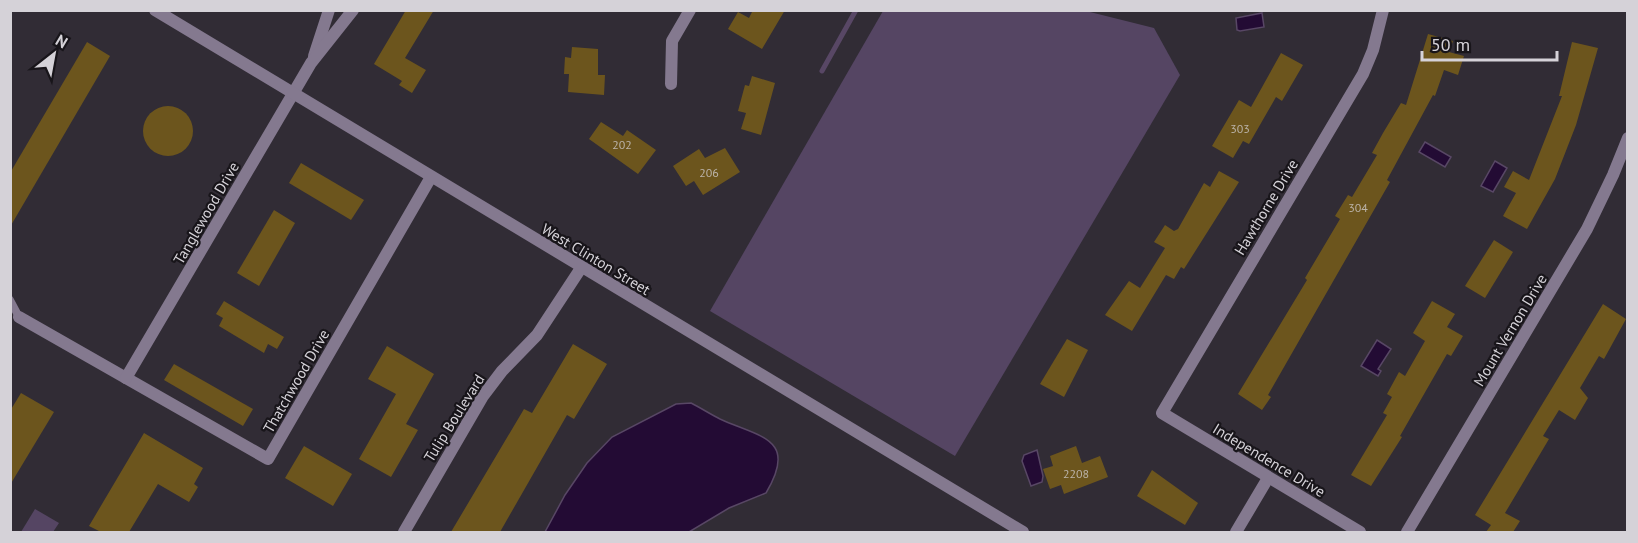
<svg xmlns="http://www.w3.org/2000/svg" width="1638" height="543" font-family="'PT Sans',sans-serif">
<rect width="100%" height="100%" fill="#312c35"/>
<!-- green -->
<g fill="#554563">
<polygon points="883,11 1086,11 1154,28 1180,75 955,456 710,311"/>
<polygon points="35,509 59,523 53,532 21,532"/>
</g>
<!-- water -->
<g fill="#230b34" stroke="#584765" stroke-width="1.5">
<polygon points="1262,13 1264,27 1240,31 1237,30 1236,18"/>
<polygon points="1425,142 1451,157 1445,167 1419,152"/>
<polygon points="1495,161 1507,168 1493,192 1481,186"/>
<polygon points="1377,340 1391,349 1378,369 1381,371 1378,376 1361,366"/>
<path d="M691,403C701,408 710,414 720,419C759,437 799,438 766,493L729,508L689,532H545L565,495L587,463L612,437L676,404Z"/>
<polygon points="1037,450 1043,476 1042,482 1031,486 1022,461 1024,455"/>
</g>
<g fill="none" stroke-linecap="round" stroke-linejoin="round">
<!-- stream -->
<polyline stroke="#584765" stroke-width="5" points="822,71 856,10"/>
</g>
<!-- building -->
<g fill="#6c551d">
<polygon points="406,10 434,10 405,58 426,70 412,93 399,85 402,81 374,64"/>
<polygon points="753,10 785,10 762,49 728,29 738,12 749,18"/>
<polygon points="1428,34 1453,41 1449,52 1464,56 1458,75 1444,70 1435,96 1433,95 1387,180 1390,182 1268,395 1271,397 1262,410 1238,394 1307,280 1305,278 1340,219 1335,216 1348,195 1352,197 1377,155 1372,153 1383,133 1401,103 1406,105"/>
<polygon points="87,42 110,56 10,227 10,173"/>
<polygon points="1572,42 1598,48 1576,125 1555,179 1527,229 1503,216 1516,193 1504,187 1513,171 1529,180 1562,96 1559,96"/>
<polygon points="572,47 598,49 598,75 605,75 604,95 568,92 569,74 564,74 565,57 571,58"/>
<polygon points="1281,53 1303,65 1282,101 1276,97 1249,144 1243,141 1233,158 1212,146 1239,100 1251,107"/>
<polygon points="752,76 775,83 761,135 741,129 746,113 738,111 745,85 749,86"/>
<circle cx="168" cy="131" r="25"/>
<polygon points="601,122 623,136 627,130 656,150 638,174 589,139"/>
<polygon points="725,148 740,172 703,195 694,181 686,186 673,166 699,149 705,158"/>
<polygon points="301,163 364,200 351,220 289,183"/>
<polygon points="1219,171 1239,182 1184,269 1181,267 1174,279 1166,275 1132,331 1105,315 1129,281 1140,288 1165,248 1154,242 1165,225 1174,231 1178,229 1204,183 1210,187"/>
<polygon points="274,210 295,223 259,286 237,273"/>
<polygon points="1494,240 1513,252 1485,298 1465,286"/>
<polygon points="224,301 284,337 277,349 268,344 264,353 219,326 223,318 216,314"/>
<polygon points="1432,301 1455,314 1447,327 1463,336 1451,356 1447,354 1400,436 1402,437 1371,486 1351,475 1387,415 1383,413 1392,397 1387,394 1399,372 1405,376 1425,341 1413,333"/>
<polygon points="1603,304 1626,319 1604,359 1599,356 1580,388 1588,398 1575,420 1559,410 1543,436 1549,439 1505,513 1520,521 1513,532 1486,532 1491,525 1475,515"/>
<polygon points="1067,339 1088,350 1064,397 1040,384"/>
<polygon points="573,344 607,364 574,419 567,415 500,532 451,532 524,409 532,413"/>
<polygon points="387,346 434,374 406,424 418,430 391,477 359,459 396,394 368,379"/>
<polygon points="174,364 253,409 243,426 164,380"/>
<polygon points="21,393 54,412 10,485 10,411"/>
<polygon points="144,433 203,468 194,484 198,487 189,502 158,484 129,532 101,532 89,526"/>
<polygon points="304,446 352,474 333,506 285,478"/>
<polygon points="1076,446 1082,463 1100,456 1108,477 1064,494 1061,485 1050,489 1043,469 1053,466 1050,456"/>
<polygon points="1152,470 1198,503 1185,525 1137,496"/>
</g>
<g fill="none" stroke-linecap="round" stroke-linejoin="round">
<!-- service -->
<polyline stroke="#84798f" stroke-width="8" points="10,300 19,317"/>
<!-- minor -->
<g stroke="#84798f" stroke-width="12">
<polyline points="314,56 329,10"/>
<polyline points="671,84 672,41 690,10"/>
<polyline points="19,317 268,459 431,177"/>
<polyline points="126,378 311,63 353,10"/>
<polyline points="404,532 483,396 502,371 537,335 581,268"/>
<polyline points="1236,532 1268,478"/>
<polyline points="1360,532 1162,413 1363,74 1373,50 1383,10"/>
<polyline points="1407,532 1587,229 1613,175 1628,138"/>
</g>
<!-- tertiary -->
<polyline stroke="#84798f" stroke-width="12" points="155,10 1023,532"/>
</g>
<g text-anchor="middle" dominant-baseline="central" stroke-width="4.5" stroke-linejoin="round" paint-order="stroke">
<!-- number labels -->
<g font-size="12" fill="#bbb3a9">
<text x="1240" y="128">303</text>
<text x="622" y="144">202</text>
<text x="709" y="172">206</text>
<text x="1358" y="207">304</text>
<text x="1076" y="473">2208</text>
</g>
<!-- street labels -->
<g font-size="15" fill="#d5d2d8" stroke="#18151a">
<text transform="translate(1266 207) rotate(-59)">Hawthorne Drive</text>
<text transform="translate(206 213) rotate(-60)">Tanglewood Drive</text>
<text transform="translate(596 259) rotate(31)">West Clinton Street</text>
<text transform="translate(1510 330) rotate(-59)">Mount Vernon Drive</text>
<text transform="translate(296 381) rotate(-60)">Thatchwood Drive</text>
<text transform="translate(454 418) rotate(-58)">Tulip Boulevard</text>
<text transform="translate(1269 460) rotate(31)">Independence Drive</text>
</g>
</g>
<!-- border -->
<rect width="1638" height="543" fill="none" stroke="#d5d2d8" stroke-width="24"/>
<!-- north arrow -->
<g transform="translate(54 54) rotate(31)" stroke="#18151a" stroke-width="4.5" paint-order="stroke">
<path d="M0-4.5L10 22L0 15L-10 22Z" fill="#d5d2d8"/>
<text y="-9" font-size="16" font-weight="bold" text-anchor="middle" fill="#d5d2d8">N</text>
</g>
<!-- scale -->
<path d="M1422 51v9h135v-9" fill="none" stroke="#d5d2d8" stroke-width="3"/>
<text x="1431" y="51" font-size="18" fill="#d5d2d8" stroke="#18151a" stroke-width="4.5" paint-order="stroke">50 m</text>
</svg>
